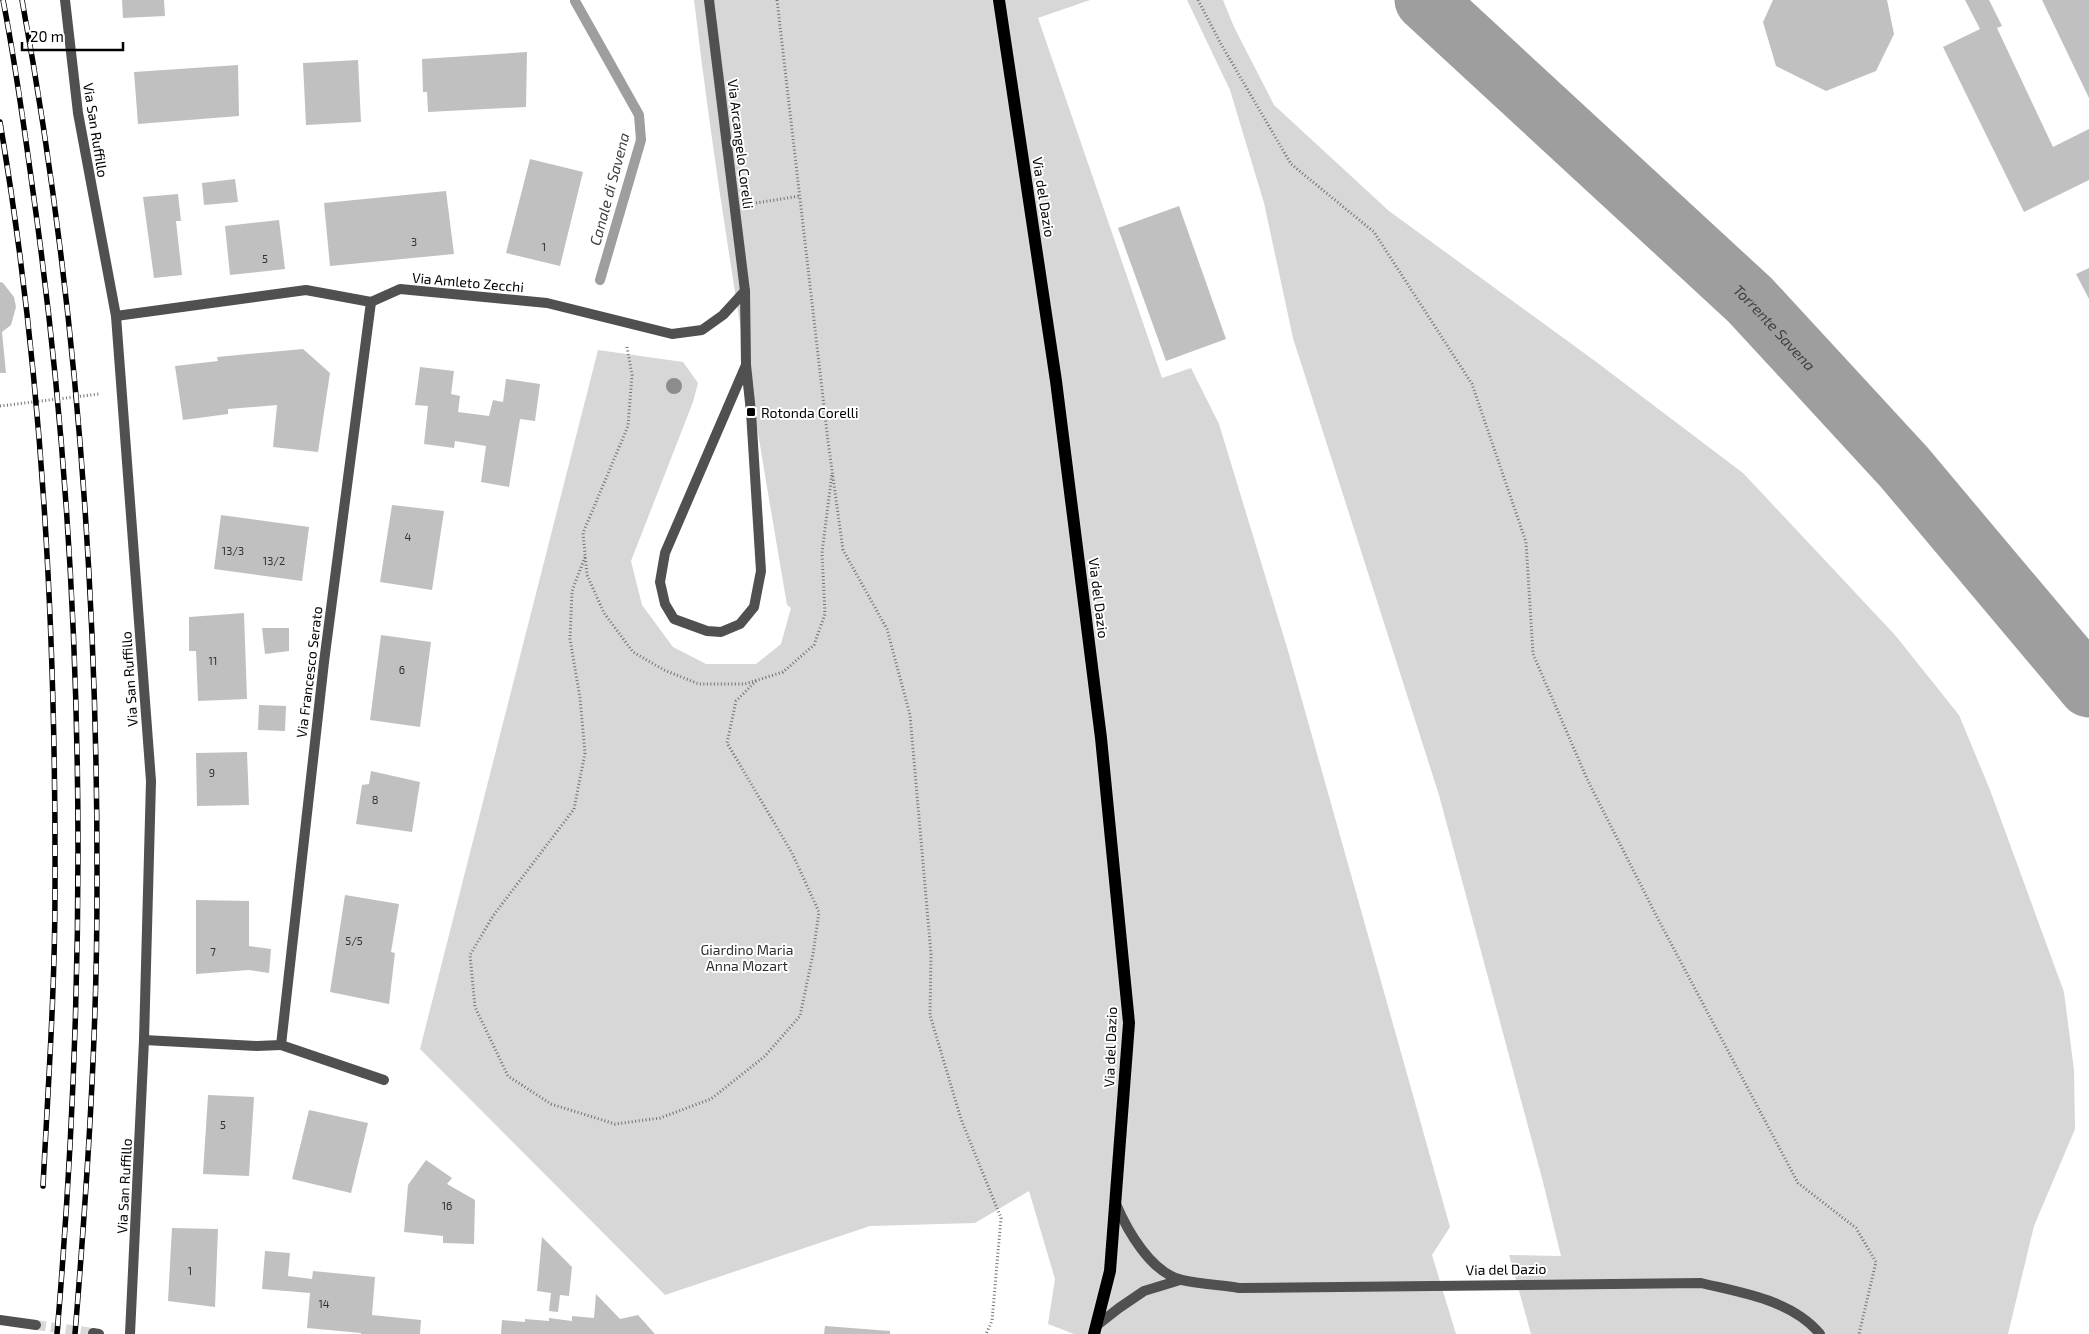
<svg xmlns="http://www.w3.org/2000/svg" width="2089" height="1334" font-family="'Exo 2',sans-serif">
<rect width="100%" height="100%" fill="#fff"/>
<!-- green -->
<g fill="#d7d7d7">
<path d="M694,0H1090L1038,18L1162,378L1191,368L1219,424L1289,654L1450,1227L1432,1255L1456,1334H1074L1048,1324L1055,1279L1029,1191L975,1223L870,1226L665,1295L420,1049L598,350L683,362L698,383L693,402L631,561L642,605L673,647L706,664H756L781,644L791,608L787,605C753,404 718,203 694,0Z"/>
<polygon points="1187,0 1223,0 1234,27 1274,105 1389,211 1595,361 1743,473 1895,635 1959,715 1990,790 2064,992 2074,1070 2075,1129 2034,1226 2008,1334 1531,1334 1509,1255 1561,1256 1543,1182 1439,795 1293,338 1264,203 1230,90"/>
</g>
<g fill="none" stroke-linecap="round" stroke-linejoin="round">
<!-- stream -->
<polyline stroke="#9e9e9e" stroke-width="10" points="575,1 639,115 641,140 600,280"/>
<!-- river -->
<path stroke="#9e9e9e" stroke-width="61" id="s1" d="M1425,0L1750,300L1904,467L2089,687"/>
</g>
<!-- building -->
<g fill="#c0c0c0">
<polygon points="122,0 164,0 165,16 123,18"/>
<polygon points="1773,0 1887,0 1894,34 1876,71 1826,91 1776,66 1763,22"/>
<polygon points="1965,0 1989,0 2002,26 1997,28 2053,147 2089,129 2089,180 2024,212 1943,47 1980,29"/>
<polygon points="2042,0 2089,0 2089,98"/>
<polygon points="527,52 526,107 428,112 427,92 423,92 422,59"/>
<polygon points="358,60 361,122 306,125 303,63"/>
<polygon points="238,65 239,116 138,124 134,72"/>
<polygon points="530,159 583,172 560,266 506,253"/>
<polygon points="235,179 238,202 204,205 202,183"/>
<polygon points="446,191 454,254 330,266 324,203"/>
<polygon points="178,194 181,221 176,221 182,275 154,278 143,197"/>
<polygon points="1179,206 1226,339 1166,361 1118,228"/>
<polygon points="279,220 285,269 230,275 225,226"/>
<polygon points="2089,268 2089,299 2076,274"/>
<polygon points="0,282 3,283 14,297 16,307 11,325 2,332 6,373 0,373"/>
<polygon points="303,349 330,373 318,452 273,447 277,405 228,409 228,414 183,420 175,366 218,361 217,357"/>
<polygon points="420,367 454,371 451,394 460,396 458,412 489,416 493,400 503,402 506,379 540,384 535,421 520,419 509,487 481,482 486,446 455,441 454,448 424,444 428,406 415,405"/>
<polygon points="392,505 444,511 432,590 380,582"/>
<polygon points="221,515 309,527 302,581 214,569"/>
<polygon points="244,613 247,699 198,701 196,651 189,651 189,617"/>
<polygon points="262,628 289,628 289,651 265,654"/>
<polygon points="381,635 431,642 420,727 370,720"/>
<polygon points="259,705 286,706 285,731 258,730"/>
<polygon points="247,752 249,805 197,806 196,753"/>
<polygon points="371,771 420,782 412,832 356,824 362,785 369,784"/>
<polygon points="345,895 399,904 391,952 395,953 389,1004 330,992"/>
<polygon points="196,900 249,901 249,946 271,949 269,973 249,970 196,974"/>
<polygon points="208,1095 254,1097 249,1176 203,1174"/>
<polygon points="309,1110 368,1123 351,1193 292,1179"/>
<polygon points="426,1160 452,1178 447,1184 475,1200 474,1244 443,1243 443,1236 404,1232 408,1185"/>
<polygon points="172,1228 218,1229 215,1307 168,1301"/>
<polygon points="542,1237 572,1267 569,1296 560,1295 558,1312 549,1311 551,1293 537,1291"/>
<polygon points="265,1251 290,1253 288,1276 312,1279 313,1271 375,1277 372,1315 421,1320 420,1334 361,1334 361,1333 307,1328 310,1293 262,1289"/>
<polygon points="596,1294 620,1319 638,1315 655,1334 501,1334 502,1320 525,1322 525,1319 549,1321 549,1318 572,1321 572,1316 594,1318"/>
<polygon points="825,1326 890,1331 890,1334 824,1334"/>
</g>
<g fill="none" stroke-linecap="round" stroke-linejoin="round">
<!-- minor-tunnel -->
<polyline stroke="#d9d9d9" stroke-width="10" stroke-dasharray="10 5" stroke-linecap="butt" points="36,1325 93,1333"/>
<!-- primary casing -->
<g stroke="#dbdbdb" stroke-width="15">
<polyline id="primary" points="999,0 1056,381 1101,738 1129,1023 1110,1271 1094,1334"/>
</g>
<!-- path -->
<g stroke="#727272" stroke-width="3" stroke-dasharray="1 2.5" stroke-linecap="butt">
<polyline points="777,0 828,441 843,550 887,629 910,715 931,954 930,1015 961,1119 1001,1218 992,1321 986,1334"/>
<polyline points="1198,0 1221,44 1291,164 1374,232 1472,384 1526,542 1533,654 1588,781 1658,919 1798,1183 1856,1228 1876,1262 1859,1334"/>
<polyline points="756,203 800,196"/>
<polyline points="627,347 632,375 628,426 583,533 587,575 604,613 633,652 664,670 699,684 745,684 783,672 814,645 825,614 822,553 832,473"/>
<polyline points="0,406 99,394"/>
<polyline points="585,557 572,591 570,639 580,698 585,753 574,809 493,916 470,955 475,1007 508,1076 551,1104 615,1124 660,1118 711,1099 765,1056 800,1016 813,954 819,912 792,853 727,743 736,701 757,680"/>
</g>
<!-- service -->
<g stroke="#505050" stroke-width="10">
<polyline points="745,291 746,365 751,412 761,571 754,607 740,624 721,632 707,631 674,619 665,604 660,582 665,553 746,365"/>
<path d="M1116,1204C1127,1230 1151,1273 1182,1280C1200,1284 1220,1285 1239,1288L1701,1283C1742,1293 1792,1300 1820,1334"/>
<polyline points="1096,1326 1119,1308 1144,1291 1180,1280"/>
</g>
<!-- minor -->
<g stroke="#505050" stroke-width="10">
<polyline points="65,0 78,113 116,316 151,781 144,1040 130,1334"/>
<polyline points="116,316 306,290 371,302 400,289 547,303 672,334 702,330 723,315 745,291 709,0"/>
<polyline points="144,1040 257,1046 281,1045 324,662 371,302"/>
<polyline points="281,1045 384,1080"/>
<polyline points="0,1320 36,1325"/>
<polyline points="93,1333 99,1334"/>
</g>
<!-- primary -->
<use href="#primary" stroke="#000" stroke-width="12"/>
<!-- rail casing -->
<g stroke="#000" stroke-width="5.5">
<g id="rail">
<path d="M3,0C16,66 25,133 34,199C87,575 89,956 57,1334"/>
<path d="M22,0C76,293 98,592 97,891C97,1038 87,1187 75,1334"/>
<path d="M0,122C43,375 56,634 55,891C55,989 48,1088 43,1186"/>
</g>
</g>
<!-- rail -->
<use href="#rail" stroke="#fff" stroke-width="4" stroke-dasharray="11" stroke-linecap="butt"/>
</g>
<!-- trees -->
<circle fill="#8c8c8c" cx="674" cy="386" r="8"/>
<!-- markers -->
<rect fill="#000" stroke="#fff" stroke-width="2" x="746" y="407" width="10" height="10" rx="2.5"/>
<g text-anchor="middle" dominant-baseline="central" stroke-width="4" stroke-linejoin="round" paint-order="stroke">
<!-- number labels -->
<g font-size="11" fill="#303030">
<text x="414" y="241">3</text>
<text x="544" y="246">1</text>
<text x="265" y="258">5</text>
<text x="408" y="536">4</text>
<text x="233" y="550">13/3</text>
<text x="274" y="560">13/2</text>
<text x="213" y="660">11</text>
<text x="402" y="669">6</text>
<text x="212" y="772">9</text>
<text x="375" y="799">8</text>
<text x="354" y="940">5/5</text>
<text x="213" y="951">7</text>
<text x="223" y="1124">5</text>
<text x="447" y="1205">16</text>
<text x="190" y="1270">1</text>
<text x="324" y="1303">14</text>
</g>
<!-- street labels -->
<g font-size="14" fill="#000" stroke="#fff">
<text transform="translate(96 130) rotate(81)">Via San Ruffillo</text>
<text transform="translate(741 144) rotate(83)">Via Arcangelo Corelli</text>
<text transform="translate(1044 197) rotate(81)">Via del Dazio</text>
<text transform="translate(468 282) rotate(5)">Via Amleto Zecchi</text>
<text transform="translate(1099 598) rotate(83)">Via del Dazio</text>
<text transform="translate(309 672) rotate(-83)">Via Francesco Serato</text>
<text transform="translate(129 679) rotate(-94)">Via San Ruffillo</text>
<text transform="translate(1110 1047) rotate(-88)">Via del Dazio</text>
<text transform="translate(124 1186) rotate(-87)">Via San Ruffillo</text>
<text transform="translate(1506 1269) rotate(-1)">Via del Dazio</text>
</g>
<!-- poi labels -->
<g font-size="14" fill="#000" stroke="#fff" text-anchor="start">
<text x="761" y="412">Rotonda Corelli</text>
</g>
<!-- park labels -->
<g font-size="14" fill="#2e2e2e" stroke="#fff">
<text x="747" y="949">Giardino Maria<tspan x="747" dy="16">Anna Mozart</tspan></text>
</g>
<!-- water labels -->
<g font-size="15" font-style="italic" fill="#3f3f3f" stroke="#fff">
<text transform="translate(609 189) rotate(-75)">Canale di Savena</text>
<text stroke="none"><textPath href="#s1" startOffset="479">Torrente Savena</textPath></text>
</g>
</g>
<!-- scale -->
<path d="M22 42v8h101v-8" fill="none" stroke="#000000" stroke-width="2.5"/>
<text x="30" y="42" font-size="15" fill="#000000" stroke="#ffffff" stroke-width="4" paint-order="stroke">20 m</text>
</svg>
